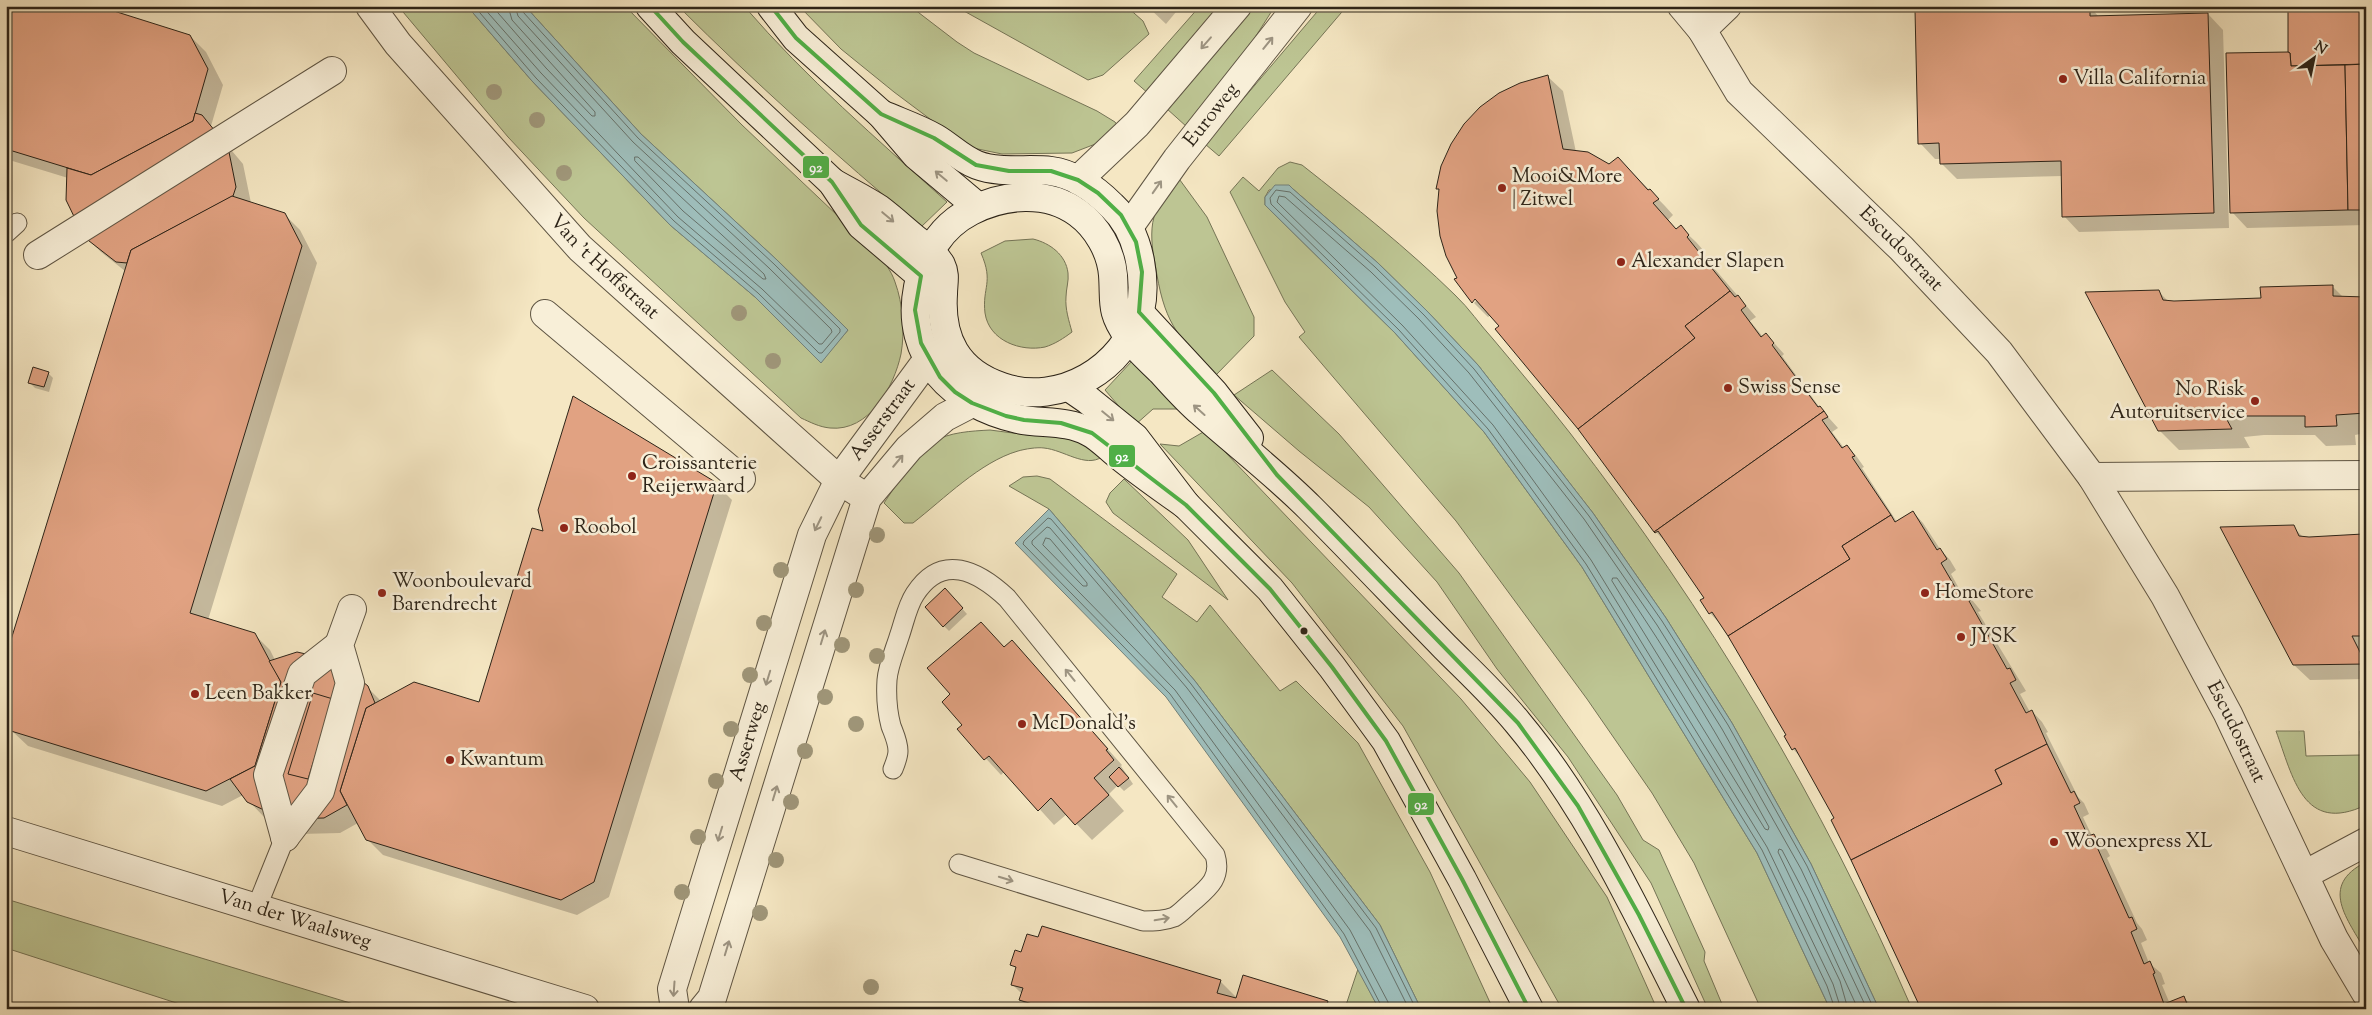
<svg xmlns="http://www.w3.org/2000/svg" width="2372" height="1015" font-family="'Sorts Mill Goudy',serif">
<rect width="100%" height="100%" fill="#f5e7c3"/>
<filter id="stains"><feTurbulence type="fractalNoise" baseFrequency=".004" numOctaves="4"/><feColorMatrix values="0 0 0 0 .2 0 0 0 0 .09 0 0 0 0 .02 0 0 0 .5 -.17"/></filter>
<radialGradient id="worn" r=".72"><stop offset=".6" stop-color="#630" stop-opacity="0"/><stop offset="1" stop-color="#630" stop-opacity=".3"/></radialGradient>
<!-- green -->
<g fill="#bdc593" stroke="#757456">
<path d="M398,6H467L532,81L670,225L755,297L821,362L848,330L777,260L641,134L525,6H625L742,125L877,253C884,262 891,270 895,282C903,304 905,331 901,354C894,387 869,432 830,428C819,427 810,422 801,418L584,218L508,137Z"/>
<path d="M678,6H744C807,79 876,138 947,202L921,227C837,156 756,84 678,6Z"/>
<polygon points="799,6 910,6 957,42 974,53 1097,111 1115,122 1118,126 1098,143 1072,153 1002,154 973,148 958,140 894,92 841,49"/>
<polygon points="955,6 1024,6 1027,9 1030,6 1126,6 1143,21 1149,34 1103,75 1088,80"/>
<polygon points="1200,6 1223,6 1149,94 1134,81"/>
<polygon points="1252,6 1275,6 1233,72 1187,127 1166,108"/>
<polygon points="1322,6 1347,6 1219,156 1205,144"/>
<path d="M1290,162L1302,165C1354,206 1407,248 1455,295C1469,308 1480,325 1493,339C1519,370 1545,401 1570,433C1707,610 1823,803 1912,1009H1879L1811,864L1732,723L1666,618L1593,513L1478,365L1427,311L1378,263L1293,189L1269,190L1265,197V205L1268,208L1395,333L1484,432L1582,567L1757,853L1830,1009H1761L1694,863L1652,793L1587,699L1456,521L1299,337L1305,332L1285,302L1230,192L1243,177L1259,191L1278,168Z"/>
<path d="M1177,176L1207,217L1254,317V336L1215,376C1175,333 1164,323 1155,263C1152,249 1150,231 1154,217C1158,202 1169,189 1177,176Z"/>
<path d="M1033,239C1050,243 1066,255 1068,273C1069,281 1066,289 1066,297C1065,309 1069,321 1072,332C1064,338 1055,344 1045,347C1021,352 989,341 985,313C982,287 994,283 981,253L1005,241Z"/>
<polygon points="1132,361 1181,409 1153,409 1135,425 1105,390"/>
<polygon points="1272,370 1339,434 1459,573 1617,795 1643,840 1659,850 1705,952 1704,961 1724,1009 1708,1009 1651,883 1568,757 1497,669 1437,582 1369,507 1299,451 1234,395"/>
<path d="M990,430L1028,435L1065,436L1084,442L1102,457C1085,468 1064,450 1044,448C1037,447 1025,449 1018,451C980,462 944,499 913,523H904L884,503C895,487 916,452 933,442C949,432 972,431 990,430Z"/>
<polygon points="1205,431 1461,699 1530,782 1607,897 1657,1009 1562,1009 1403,726 1292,583 1160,444 1179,446"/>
<polygon points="1037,476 1050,479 1177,574 1162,597 1197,622 1210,605 1280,691 1296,681 1358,743 1430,872 1493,1009 1421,1009 1380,925 1195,681 1049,509 1009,486 1023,477"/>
<polygon points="1124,479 1188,540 1228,600 1113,513 1106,502 1110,493"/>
<path d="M2363,729H2366V805C2303,835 2293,777 2276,731H2304L2306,756L2361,755L2360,731Z"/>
<path d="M2366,862V952C2348,919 2318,886 2366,862Z"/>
<polygon points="6,899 370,1009 195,1009 6,948"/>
<polygon points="1358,969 1379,1009 1349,1009 1346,1005"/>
</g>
<!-- water -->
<g fill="#9ebebb" stroke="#71807a">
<polygon points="467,6 525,6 641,134 777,260 848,330 821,363 755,297 670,225 532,81"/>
<polygon points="1275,185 1289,185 1293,189 1378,263 1427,311 1478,365 1593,513 1666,618 1732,723 1811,864 1879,1009 1830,1009 1757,853 1582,567 1484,432 1395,333 1265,205 1265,197"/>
<polygon points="1049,509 1195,681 1380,925 1421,1009 1379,1009 1340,937 1166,697 1015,543"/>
</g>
<!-- shadow -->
<g fill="#0003">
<polygon points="6,6 190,36 206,52 223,85 211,126 243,164 251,203 284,214 300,230 317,263 208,620 254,634 270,650 275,660 367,687 381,701 479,703 544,533 716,484 732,500 609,897 577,915 383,855 367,839 358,823 340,833 300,834 264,817 243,795 222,806 28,746 12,731 125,271 101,252 85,236 68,178 6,159"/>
<polygon points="1147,6 1181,6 1166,24"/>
<polygon points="2089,6 2099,17 2208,14 2223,30 2229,228 2079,232 2064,216 2062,176 1957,179 1941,163 1941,159 1935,159 1920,143"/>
<polygon points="2289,6 2366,6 2366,63 2309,65 2309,67 2366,66 2366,225 2247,228 2232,212 2292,54"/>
<polygon points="1547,76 1563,91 1576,152 1609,166 1618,158 1665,206 1673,215 1668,220 1677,230 1680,227 1696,242 1704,251 1701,253 1756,317 1750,321 1763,337 1766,334 1784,354 1782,356 1820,408 1838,428 1832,432 1844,448 1847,446 1857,457 1864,467 1862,468 1897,522 1913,512 1923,523 1940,549 1950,560 1956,570 1951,574 1961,592 1964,590 1981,611 1978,612 2026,691 2020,694 2030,712 2032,711 2042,722 2048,732 2046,733 2078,797 2084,803 2089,814 2083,817 2092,836 2105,846 2110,856 2107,858 2137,923 2142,929 2147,940 2141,943 2149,963 2161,973 2165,984 2162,985 2170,1004 2184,998 2195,1009 1922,1009 1836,819 1803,760 1793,749 1788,735 1754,674 1720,624 1710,613 1706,598 1667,543 1655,531 1500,326 1491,315 1488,317 1474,303 1481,296 1473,300 1473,302 1456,280 1458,278 1440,191 1437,188"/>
<polygon points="2333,287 2345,299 2366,298 2366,433 2355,435 2356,445 2326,446 2315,435 2264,435 2244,437 2250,448 2179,450 2159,430 2158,291 2169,302 2262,300"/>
<polygon points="48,373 53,378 49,392 35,388 30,383"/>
<polygon points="2366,525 2366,679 2310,680 2294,665 2293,527 2304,538 2364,536"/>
<polygon points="950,595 967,614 949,631 944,626"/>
<polygon points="1012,642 1122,765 1121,766 1133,784 1124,791 1118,785 1109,794 1124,811 1092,840 1067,814 1054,825 1005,771 1001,775 959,729 964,725 1004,648"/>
<polygon points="1012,964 1220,981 1237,998 1328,1002 1334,1009 1030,1009 1020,999 1022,994 1012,984 1017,970"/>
</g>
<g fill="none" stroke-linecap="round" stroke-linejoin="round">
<!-- shore -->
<g stroke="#66716a" stroke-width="1">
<polyline points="474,6 536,78 674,221 758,293 819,353 822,353 840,332 840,329 774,264 638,138 523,12 521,6"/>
<polyline points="482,6 541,73 678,217 762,289 819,344 822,344 832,332 831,329 769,268 633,142 518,16 515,6"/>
<polyline points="492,6 546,68 592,116 595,116 595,112 512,20 508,6"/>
<polygon points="635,157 638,157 764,274 766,279 763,279 683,211 635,161"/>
<polygon points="1046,538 1050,539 1087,583 1087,586 1083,586 1043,545"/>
<path d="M1613,578H1617C1672,658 1722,742 1769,827L1768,830L1765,829L1612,581Z"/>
<polyline points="1383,1009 1344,934 1170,694 1023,544 1024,541 1048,518 1051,519 1191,684 1376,928 1416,1009"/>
<polyline points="1389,1009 1388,1002 1350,930 1175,690 1032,544 1032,541 1047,527 1050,528 1187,688 1370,931 1409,1009"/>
<polyline points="1835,1009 1827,986 1762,850 1586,564 1488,429 1399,330 1271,204 1270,198 1276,190 1290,192 1375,267 1424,315 1474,369 1589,516 1662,621 1728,725 1807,866 1874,1009"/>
<polyline points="1841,1009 1833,984 1767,847 1591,560 1493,425 1403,326 1277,202 1279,196 1285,197 1371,272 1419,319 1469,373 1584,519 1657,625 1722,729 1801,869 1867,1009"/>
<polyline points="1848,1009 1840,981 1778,852 1779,849 1782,850 1807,898 1858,1009"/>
</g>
</g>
<!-- building -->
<g fill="#e1a282" stroke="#2d2418">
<polygon points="6,6 98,6 190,35 208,69 193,121 91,175 6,149"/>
<polygon points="1925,6 2090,6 2090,16 2208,13 2214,213 2062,217 2061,161 1940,164 1939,143 1918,144 1915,10 1925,10"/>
<polygon points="2288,6 2364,6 2366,64 2291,66 2290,53 2288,52"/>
<polygon points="2288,52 2290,53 2291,66 2345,65 2348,210 2230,213 2226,53"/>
<polygon points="2366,64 2366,210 2348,210 2345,65"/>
<polygon points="1548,75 1563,149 1588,152 1609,164 1618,157 1648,190 1650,189 1659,199 1653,203 1676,229 1681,225 1689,235 1687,237 1730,291 1685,326 1695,338 1578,429 1495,329 1499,326 1475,299 1472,303 1454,279 1457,278 1446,256 1440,236 1437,211 1439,189 1436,189 1441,166 1451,144 1464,124 1480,107 1499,93 1520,83"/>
<polygon points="195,113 202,115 228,147 236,187 233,196 131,250 127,263 116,262 84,237 66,200 67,168 91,175 193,121"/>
<polygon points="232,196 285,213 302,246 190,613 255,633 281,682 255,766 206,791 11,731 6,722 6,656 131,250"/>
<polygon points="2333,285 2333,296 2366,297 2366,413 2336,415 2337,426 2305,427 2305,416 2244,416 2226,418 2232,429 2158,431 2085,292 2159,290 2163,300 2174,301 2261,298 2260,287"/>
<polygon points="1730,291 1735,297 1738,295 1746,306 1741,310 1761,337 1766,333 1774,343 1772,345 1818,407 1820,406 1824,411 1654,532 1578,429 1695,338 1685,326"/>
<polygon points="33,367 49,372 44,387 28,383"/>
<polygon points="573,396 717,483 594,882 561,900 366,840 340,791 366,708 414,682 479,702 532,528 543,531 538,510"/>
<polygon points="1824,411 1828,417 1822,420 1842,448 1847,445 1855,456 1852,457 1891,515 1842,546 1850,559 1728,636 1712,612 1709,614 1700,600 1704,598 1658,531 1655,533 1654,532"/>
<polygon points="1913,511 1937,550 1940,548 1947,559 1941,563 1958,592 1964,589 1971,600 1969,601 2007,669 2010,668 2016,680 2010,683 2026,713 2032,710 2047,744 1995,770 2002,784 1851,860 1831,820 1834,818 1795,748 1792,750 1784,736 1786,735 1728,636 1850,559 1842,546 1891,515 1895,522"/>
<polygon points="2366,523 2366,636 2352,636 2366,664 2293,665 2220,527 2294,525 2299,536 2309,537 2363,534 2361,524"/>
<polygon points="945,588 963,608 943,627 925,607"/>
<polygon points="981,622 1004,647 1012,640 1108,749 1106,750 1114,760 1094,778 1109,795 1075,825 1051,798 1038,811 989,756 984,760 957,729 962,725 942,702 950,694 927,668"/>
<polygon points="297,652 337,661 368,686 375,703 366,708 340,791 347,805 324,818 283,819 247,802 230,779 255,766 281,682 269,661"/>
<polygon points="313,693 333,699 308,779 288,774"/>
<polygon points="2047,744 2071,793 2074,791 2080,803 2074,806 2088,836 2094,834 2100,846 2097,847 2129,918 2132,917 2137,929 2131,932 2144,964 2150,961 2155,973 2153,974 2164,1004 2184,996 2189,1009 1921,1009 1851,860 2002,784 1995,770"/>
<polygon points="1119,767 1129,778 1118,787 1109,777"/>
<polygon points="1042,926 1221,980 1217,993 1236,998 1243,975 1328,1001 1326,1008 1330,1009 1049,1009 1019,1000 1023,988 1011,985 1016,967 1010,965 1015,950 1021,952 1027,934 1038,937"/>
</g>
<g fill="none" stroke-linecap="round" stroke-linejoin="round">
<!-- service casing -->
<g stroke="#5f5543" stroke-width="21">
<g id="service">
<polyline points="6,233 17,223"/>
<path d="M893,769C895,764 898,757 898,751C898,742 894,734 891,726C887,711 886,696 887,680C888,666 895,650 899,637C904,623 907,606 915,594C942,552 978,571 1007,598L1215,855C1222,878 1208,888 1192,902C1186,907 1180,914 1174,917C1164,921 1154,921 1143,921L959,864"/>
<polyline points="256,909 285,837"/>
</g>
</g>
<!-- pedestrian casing -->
<g stroke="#5f5543" stroke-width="30">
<g id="pedestrian">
<polyline points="38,255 332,71"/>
<polyline points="545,314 741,479"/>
<polyline points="285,837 320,791 350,683 339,645 352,609"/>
<polyline points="285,837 268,775 302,674 339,645"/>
</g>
</g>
<!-- minor casing -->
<g stroke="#5f5543" stroke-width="30">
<g id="minor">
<path id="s1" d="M370,6L398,44L580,248L839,480L867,498"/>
<path id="s2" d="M1682,6L1702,30L1739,92L1901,248L1999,352L2092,477L2165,596L2228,714L2334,939L2366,993"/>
<polyline points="1702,30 1727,6"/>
<polyline points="1078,180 1137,124 1237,6"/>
<path id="s3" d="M1129,227L1177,159L1298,6"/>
<polyline points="2092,477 2366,475"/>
<path id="s4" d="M6,831L585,1009"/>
<polyline points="2304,875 2366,842"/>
<path id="s5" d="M675,1009L672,989L812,535L839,480L928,359"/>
<polyline points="703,1009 712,998 867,498 909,448 945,417 972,403"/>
</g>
</g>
<!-- secondary casing -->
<g stroke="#2d2418" stroke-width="30">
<g id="secondary">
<polyline points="650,6 683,42 832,182 861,225 921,276"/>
<polyline points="771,6 796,38 881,114 916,155 978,207"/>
<path d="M832,182C847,191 864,199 879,209C891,218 903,229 914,238C924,246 935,254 941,265C946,275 943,283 943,294C940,339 957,372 1002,387C1060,407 1125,368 1140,311C1144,294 1143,277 1140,261C1136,240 1128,221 1112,206C1096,190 1074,174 1051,171C1027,168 1001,174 977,165C961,159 949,146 935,138C918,128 899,122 881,114"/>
<polyline points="1139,312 1214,393 1249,438"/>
<polyline points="1069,387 1088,400 1135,438 1186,505 1270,589 1332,667 1386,741 1462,879 1529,1009"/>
<path d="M1186,505C1164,489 1142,474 1121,457C1110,449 1101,438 1089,432C1067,420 1042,424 1018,419C954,405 904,357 918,287C925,254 940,227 971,211C1004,194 1047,190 1078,213C1097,227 1111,251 1113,275C1115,302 1110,311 1128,336C1137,349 1150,360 1161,371C1174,385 1186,399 1201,412C1237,444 1275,473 1310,508C1356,554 1400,601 1445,647C1470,672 1496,696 1518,723C1589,808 1636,911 1686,1009"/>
</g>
</g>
<!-- service -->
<use href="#service" stroke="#f8efd8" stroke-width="19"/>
<!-- pedestrian -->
<use href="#pedestrian" stroke="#f8efd8" stroke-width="28"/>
<!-- minor -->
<use href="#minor" stroke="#f8efd8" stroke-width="28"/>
<!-- secondary -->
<use href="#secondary" stroke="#f8efd8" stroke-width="28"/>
<!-- bus-1 casing -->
<g stroke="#f8efd8" stroke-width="8">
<g id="bus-1">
<polyline points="650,6 683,42 832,182 861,225 921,276 915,310 921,343 940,377 955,392 972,403 1006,416 1024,420 1061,423 1092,433 1186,505 1270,589 1332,667 1386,741 1462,879 1529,1009"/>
<polyline points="771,6 796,38 881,114 934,138 976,165 1009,171 1051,171 1078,180 1098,193 1121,215 1136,242 1142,272 1139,312 1214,393 1277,475 1518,723 1578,806 1639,915 1686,1009"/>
</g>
</g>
<!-- bus-1 -->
<use href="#bus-1" stroke="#50af46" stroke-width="4"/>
</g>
<!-- trees -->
<g fill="#9f9679">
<circle cx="494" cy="92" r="8"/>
<circle cx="537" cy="120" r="8"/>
<circle cx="564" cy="173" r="8"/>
<circle cx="739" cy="313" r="8"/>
<circle cx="773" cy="361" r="8"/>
<circle cx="877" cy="535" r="8"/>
<circle cx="781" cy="570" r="8"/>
<circle cx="856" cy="590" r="8"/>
<circle cx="764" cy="623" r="8"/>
<circle cx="842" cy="645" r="8"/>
<circle cx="877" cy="656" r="8"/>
<circle cx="750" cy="675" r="8"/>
<circle cx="825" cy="697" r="8"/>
<circle cx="856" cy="724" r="8"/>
<circle cx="731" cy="729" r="8"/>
<circle cx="805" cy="751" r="8"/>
<circle cx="716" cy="781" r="8"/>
<circle cx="791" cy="802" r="8"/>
<circle cx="698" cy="837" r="8"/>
<circle cx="776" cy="860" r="8"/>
<circle cx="682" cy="892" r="8"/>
<circle cx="760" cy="913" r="8"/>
<circle cx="871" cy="987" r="8"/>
</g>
<!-- one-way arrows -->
<defs><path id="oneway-shaft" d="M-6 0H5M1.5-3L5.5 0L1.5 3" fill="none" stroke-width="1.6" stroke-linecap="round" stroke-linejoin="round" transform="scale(1.25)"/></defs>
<g stroke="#9d9482">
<use href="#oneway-shaft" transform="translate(1206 43) rotate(131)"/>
<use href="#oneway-shaft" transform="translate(1268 43) rotate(-51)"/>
<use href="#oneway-shaft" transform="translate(941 176) rotate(-140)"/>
<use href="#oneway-shaft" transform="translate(1157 187) rotate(-55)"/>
<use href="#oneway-shaft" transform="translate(888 217) rotate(40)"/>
<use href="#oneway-shaft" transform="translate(1199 410) rotate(-138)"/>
<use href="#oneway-shaft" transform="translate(1108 416) rotate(39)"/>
<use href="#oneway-shaft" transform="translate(898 461) rotate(-50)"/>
<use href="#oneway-shaft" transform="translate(818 524) rotate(116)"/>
<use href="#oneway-shaft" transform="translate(823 637) rotate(-73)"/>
<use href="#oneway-shaft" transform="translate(1070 675) rotate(-129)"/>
<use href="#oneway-shaft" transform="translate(768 678) rotate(107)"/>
<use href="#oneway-shaft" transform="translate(775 793) rotate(-73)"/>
<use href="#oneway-shaft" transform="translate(1172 801) rotate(-129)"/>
<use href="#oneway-shaft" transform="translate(720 834) rotate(107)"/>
<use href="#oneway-shaft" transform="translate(1006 879) rotate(17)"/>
<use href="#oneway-shaft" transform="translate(1162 919) rotate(-10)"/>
<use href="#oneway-shaft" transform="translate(727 948) rotate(-73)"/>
<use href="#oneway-shaft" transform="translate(674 989) rotate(94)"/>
</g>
<!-- markers -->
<g fill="#8f2418" stroke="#f8efd8" stroke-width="2">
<circle cx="2063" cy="79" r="5"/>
<circle cx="1502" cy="188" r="5"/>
<circle cx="1621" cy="262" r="5"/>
<circle cx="1728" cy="388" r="5"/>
<circle cx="2255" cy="401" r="5"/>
<circle cx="632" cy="476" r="5"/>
<circle cx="564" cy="528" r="5"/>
<circle cx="382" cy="593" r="5"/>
<circle cx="1925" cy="593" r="5"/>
<circle cx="1961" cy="637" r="5"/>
<circle cx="195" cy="694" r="5"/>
<circle cx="1022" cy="724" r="5"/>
<circle cx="450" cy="760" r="5"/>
<circle cx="2054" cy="842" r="5"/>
</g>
<circle fill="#2d2418" stroke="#f8efd8" stroke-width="2" cx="1304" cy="631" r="4.5"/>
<g text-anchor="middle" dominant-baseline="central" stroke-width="5" stroke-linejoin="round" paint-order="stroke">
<!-- poi labels -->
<g font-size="20" fill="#2d2418" stroke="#f8efd8" text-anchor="start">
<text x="2073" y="79">Villa California</text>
<text x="1512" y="177">Mooi&amp;More<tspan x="1512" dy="23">| Zitwel</tspan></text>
<text x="1631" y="262">Alexander Slapen</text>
<text x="1738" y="388">Swiss Sense</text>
<text x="2245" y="390" text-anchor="end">No Risk<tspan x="2245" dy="23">Autoruitservice</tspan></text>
<text x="642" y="464">Croissanterie<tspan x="642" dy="23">Reijerwaard</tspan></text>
<text x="574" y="528">Roobol</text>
<text x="392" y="582">Woonboulevard<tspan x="392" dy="23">Barendrecht</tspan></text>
<text x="1935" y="593">HomeStore</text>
<text x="1971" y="637">JYSK</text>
<text x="205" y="694">Leen Bakker</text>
<text x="1032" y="724">McDonald's</text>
<text x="460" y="760">Kwantum</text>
<text x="2064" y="842">Woonexpress XL</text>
</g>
<!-- street labels -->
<g font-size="20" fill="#2d2418" stroke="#f8efd8">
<text stroke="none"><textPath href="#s3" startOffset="139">Euroweg</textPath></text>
<text stroke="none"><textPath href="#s2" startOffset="329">Escudostraat</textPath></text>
<text stroke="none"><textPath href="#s1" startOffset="351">Van 't Hoffstraat</textPath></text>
<text stroke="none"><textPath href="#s5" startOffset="631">Asserstraat</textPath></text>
<text stroke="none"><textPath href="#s2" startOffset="920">Escudostraat</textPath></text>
<text stroke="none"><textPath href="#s5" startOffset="279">Asserweg</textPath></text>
<text stroke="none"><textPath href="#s4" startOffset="302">Van der Waalsweg</textPath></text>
</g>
</g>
<g stroke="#f8efd8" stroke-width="2">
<rect x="802" y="155" width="28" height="24" rx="5" fill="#50af46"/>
<rect x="1108" y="444" width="28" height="24" rx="5" fill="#50af46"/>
<rect x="1407" y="792" width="28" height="24" rx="5" fill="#50af46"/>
</g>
<g font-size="14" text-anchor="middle" font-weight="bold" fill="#fff">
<text x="816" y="172">92</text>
<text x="1122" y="461">92</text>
<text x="1421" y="809">92</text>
</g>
<!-- margin -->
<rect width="2372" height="1015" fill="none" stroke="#f5e7c3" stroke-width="25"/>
<rect x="8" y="8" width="2357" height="1000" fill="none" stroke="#2d2418" stroke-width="2.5"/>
<rect x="12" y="12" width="2347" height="990" fill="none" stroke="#2d2418"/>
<!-- north arrow -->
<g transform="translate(2314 58) rotate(33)" stroke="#f8efd8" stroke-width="4" paint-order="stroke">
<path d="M0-4L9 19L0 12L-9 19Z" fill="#2d2418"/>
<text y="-8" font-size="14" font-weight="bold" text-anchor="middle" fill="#2d2418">N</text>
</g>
<rect width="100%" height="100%" filter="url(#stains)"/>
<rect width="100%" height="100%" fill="url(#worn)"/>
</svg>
